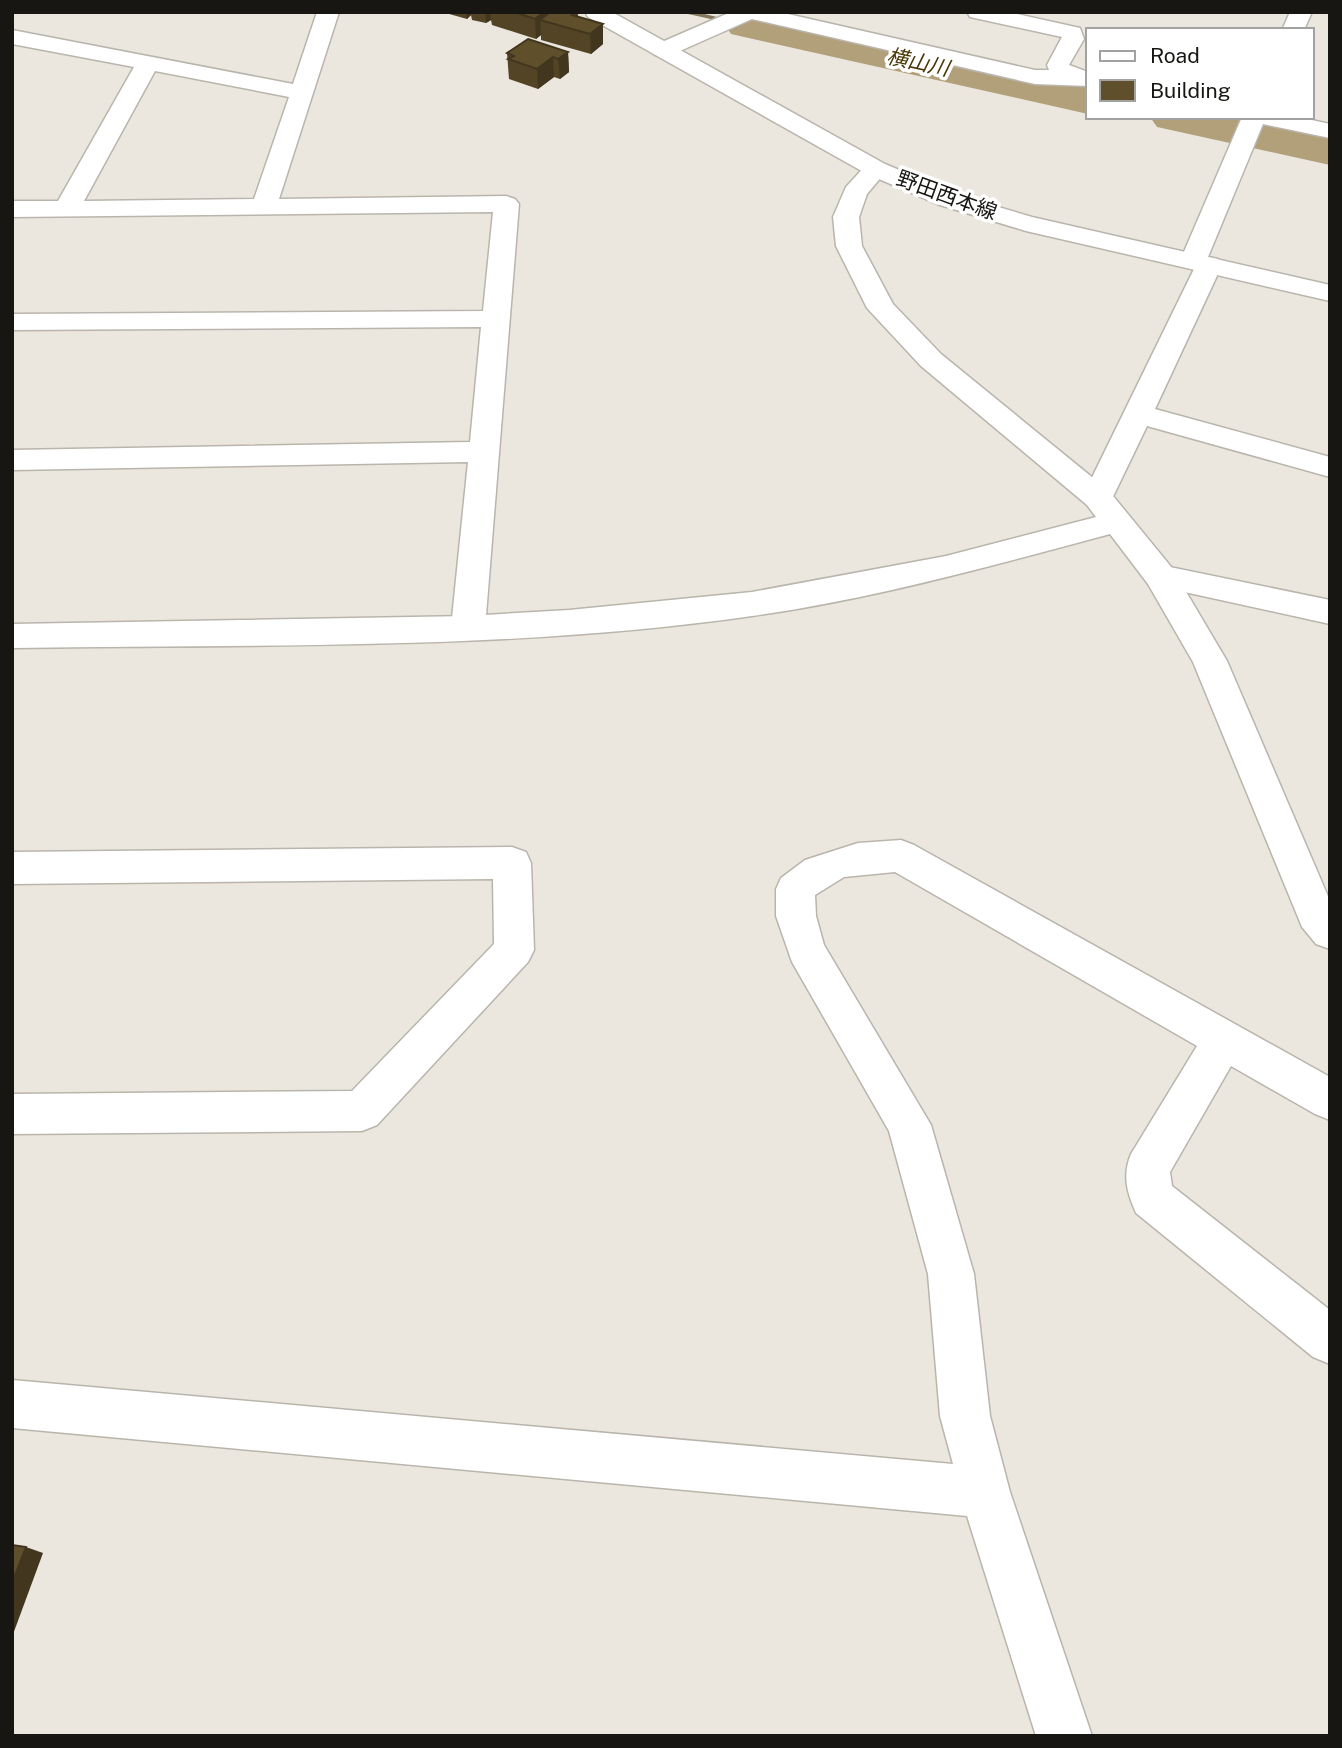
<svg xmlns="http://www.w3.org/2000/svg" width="1342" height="1748" font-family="'Public Sans','Noto Sans JP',sans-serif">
<rect width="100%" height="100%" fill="#ece7de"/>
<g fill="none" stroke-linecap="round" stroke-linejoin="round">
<!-- stream -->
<polygon fill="#84775b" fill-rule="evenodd" points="679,12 696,12 751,25 747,27"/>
<!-- river -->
<g fill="#b2a07a" fill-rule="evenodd">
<polygon points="750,12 1088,86 1088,114 731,34 725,25 731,16"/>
<polygon points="1150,117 1245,117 1330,135 1330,165 1157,127"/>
</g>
<!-- minor casing -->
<g stroke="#b9b5ad" stroke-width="3">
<g id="minor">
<path d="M317,12H339L279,199L506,196L515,199L519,204L485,628L480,637L468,640L456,637L451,628L468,462L12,470V450L470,442L481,327L12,330V314L483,311L493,212L12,217V201H58L134,67L12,44V30L293,84ZM155,71L289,97L254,199L84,201Z"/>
<polygon points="731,12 779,12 1035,70 1049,70 1047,65 1062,37 970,17 967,12 1008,12 1080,28 1084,39 1069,65 1088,72 1088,86 1035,84 752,19 671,55 655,55 652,50 655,45"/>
<polygon points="1290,12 1312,12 1304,30 1282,30"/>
<polygon points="1242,117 1298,117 1330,124 1330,138 1263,124 1208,257 1218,259 1222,265 1155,409 1330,457 1330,477 1147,426 1109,505 1098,508 1087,505 1082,498 1194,269 1184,267 1180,261"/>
<polygon points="1160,565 1330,600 1330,624 1148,584 1144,576 1148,568"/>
<path d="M901,840L914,845L1330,1077V1120L1315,1114L1231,1066L1170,1172L1172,1186L1330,1310V1364L1313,1357L1136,1213C1127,1193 1122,1175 1131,1154L1197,1046L895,872L844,877L815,895L816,916L824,945L931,1125L974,1274L990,1416L1010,1492L1092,1736H1036L967,1516L12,1428V1380L953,1464L940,1416L928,1274L889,1131L792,962L776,916V889L781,878L805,860L858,843Z"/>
<polygon points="512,847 526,852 531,863 534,950 528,962 377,1125 362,1131 12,1134 12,1094 352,1091 494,944 493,879 12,884 12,852"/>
</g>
</g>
<!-- tertiary casing -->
<g stroke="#b9b5ad" stroke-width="3">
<path id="tertiary" d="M876,162L885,164L888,169L867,194L859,217L862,246L893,304L941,354L1109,491L1172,568L1227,661L1330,901V949L1316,944L1302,927L1193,662L1148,584L1110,534C992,566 873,599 752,616C508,651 258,644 12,648V624L468,616L569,610L752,592L946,556L1096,517L1087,505L921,366L867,308L836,246L833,217L846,187L867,164Z"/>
</g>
<!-- secondary casing -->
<g stroke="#b9b5ad" stroke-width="3">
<polygon id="secondary" points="585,12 612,12 885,164 958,195 1032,217 1330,285 1330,301 1026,231 940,205 867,174 588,17"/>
</g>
<!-- minor -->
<use href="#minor" fill="#fff" fill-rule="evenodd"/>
<!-- tertiary -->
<use href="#tertiary" fill="#fff" fill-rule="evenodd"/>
<!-- secondary -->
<use href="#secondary" fill="#fff" fill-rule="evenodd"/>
</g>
<!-- wall -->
<g fill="#524425">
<polygon points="442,12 578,12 578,17 603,24 603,44 591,54 541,40 541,35 536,39 492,25 491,20 486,23 472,20 471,15 467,19"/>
<polygon points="568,52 569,72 560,79 554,77 538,89 509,79 507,53"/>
</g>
<!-- shaded-wall -->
<g fill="#42371e">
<polygon points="466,12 471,12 471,15 467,19"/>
<polygon points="487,12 490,12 491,20 486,23 485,13"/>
<polygon points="544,12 565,12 540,20 541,35 536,39 535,19"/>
<polygon points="603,24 603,44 591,54 590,34"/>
<polygon points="568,52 569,72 560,79 558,59"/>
<polygon points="553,57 554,77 538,89 537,69"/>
<polygon points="26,1547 43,1553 12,1637 12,1583"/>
</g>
<!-- building -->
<g fill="#5f4f2b" stroke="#42371e" stroke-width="2">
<polygon points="514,12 544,12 535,19"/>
<polygon points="550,12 575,12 572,15 603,24 590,34 540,20"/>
<polygon points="528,39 568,52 558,59 553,57 537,69 508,59 514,56 507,53"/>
<polygon points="12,1545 26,1547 12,1583"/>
</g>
<g text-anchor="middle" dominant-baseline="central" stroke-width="7" stroke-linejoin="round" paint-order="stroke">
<!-- far-water labels -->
<g font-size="21" font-style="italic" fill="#4c3806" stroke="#fff">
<text transform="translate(918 62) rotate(12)">横山川</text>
</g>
<!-- far-street labels -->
<g font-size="21" fill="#171613" stroke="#fff">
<text transform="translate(947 195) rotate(20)">野田西本線</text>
</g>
</g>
<!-- border -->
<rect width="1342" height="1748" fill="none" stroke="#171613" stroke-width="28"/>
<!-- legend -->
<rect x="1086" y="28" width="228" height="91" fill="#ffffff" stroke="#a2a2a1" stroke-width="2"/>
<rect x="1100" y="51" width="35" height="10" fill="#ffffff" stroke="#a2a2a1" stroke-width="2"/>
<text x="1150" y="63" font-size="21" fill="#171613">Road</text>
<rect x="1100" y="80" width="35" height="21" fill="#5f4f2b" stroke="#a2a2a1" stroke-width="2"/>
<text x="1150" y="98" font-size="21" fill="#171613">Building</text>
</svg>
